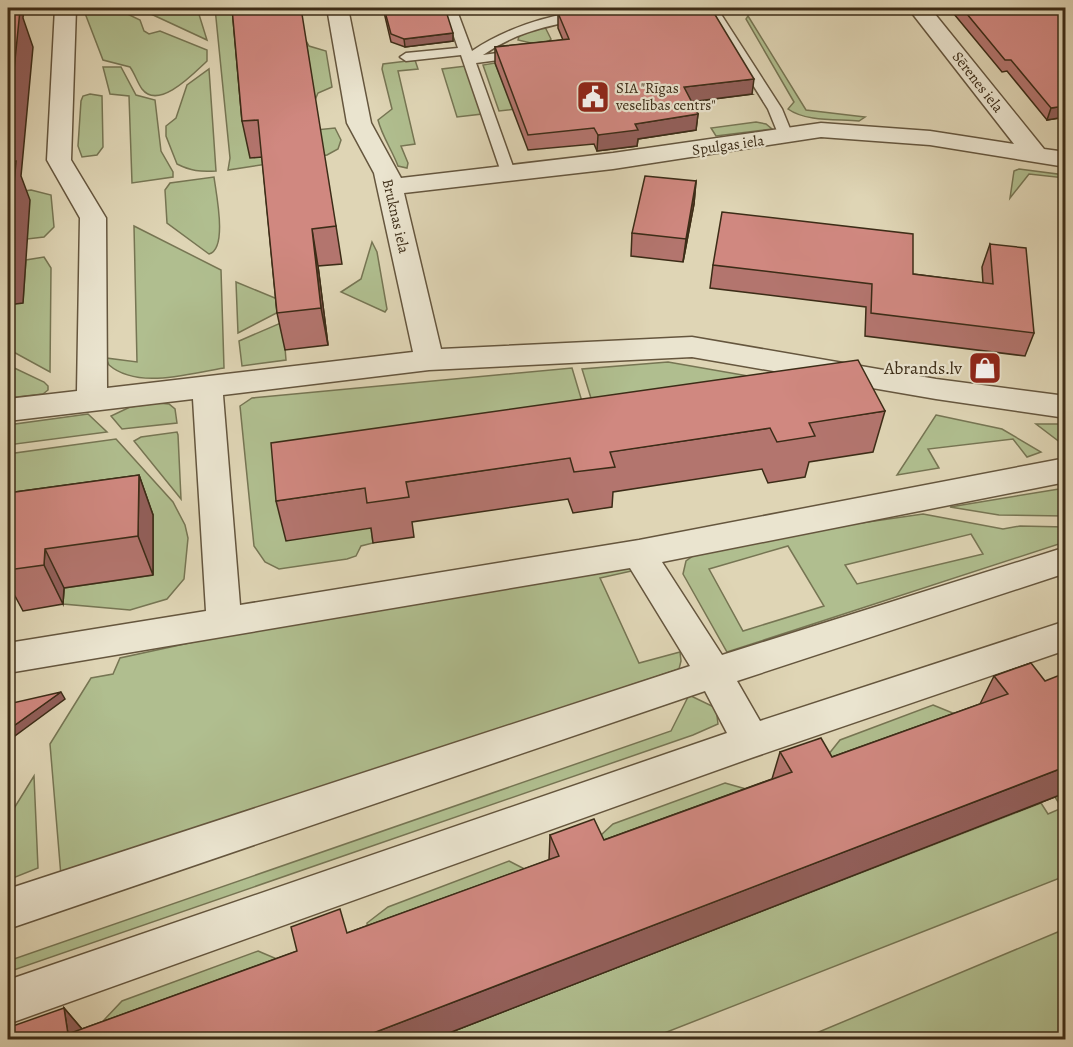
<svg xmlns="http://www.w3.org/2000/svg" width="1073" height="1047" font-family="Alegreya,serif">
<rect width="100%" height="100%" fill="#dfd5b5"/>
<filter id="stains"><feTurbulence type="fractalNoise" baseFrequency=".00333" numOctaves="4"/><feColorMatrix values="0 0 0 0 .2 0 0 0 0 .09 0 0 0 0 .02 0 0 0 .5 -.17"/></filter>
<radialGradient id="worn" r=".72"><stop offset=".6" stop-color="#630" stop-opacity="0"/><stop offset="1" stop-color="#630" stop-opacity=".3"/></radialGradient>
<!-- green -->
<g fill="#b0be8f" stroke="#767553" stroke-width="1.5" fill-rule="evenodd">
<path d="M83,8H115L140,20L144,31L149,34L160,31L207,50V61C195,72 159,111 142,89C137,82 135,74 130,67L103,60Z"/>
<polygon points="138,8 197,8 207,40"/>
<polygon points="215,8 236,8 306,131 335,128 341,140 338,149 327,155 228,170 230,158"/>
<path d="M748,16L806,110L865,117L859,121C838,119 806,122 788,109L794,102L746,19Z"/>
<polygon points="544,25 551,39 549,41 535,44 518,40 519,36"/>
<polygon points="306,41 309,46 326,51 332,87 318,93 315,100"/>
<path d="M415,60L418,69L398,71L415,144L401,146L408,163L407,168L398,166C392,150 382,136 378,120L392,109L382,69L383,64Z"/>
<polygon points="495,63 507,93 548,105 499,111 483,65"/>
<polygon points="466,66 482,114 457,117 442,69"/>
<polygon points="103,67 121,67 136,95 155,100 161,151 173,172 173,177 132,183 129,96 110,94"/>
<path d="M209,69L216,171C200,172 191,171 177,164L166,136V126L176,118L187,85Z"/>
<polygon points="90,94 102,96 103,147 97,155 82,157 78,146 81,101 83,96"/>
<polygon points="756,122 766,124 772,129 716,136 711,128"/>
<polygon points="1019,169 1065,175 1065,178 1029,174 1010,198 1014,171"/>
<path d="M214,177C216,193 228,249 209,254L167,223L165,190L170,183Z"/>
<polygon points="31,190 51,195 54,227 44,237 27,239 8,193"/>
<path d="M134,226L221,270L224,368C190,373 138,390 109,365L106,358L137,362Z"/>
<polygon points="372,242 377,252 387,309 385,312 341,292 361,279"/>
<polygon points="44,257 51,268 50,372 8,349 8,305 23,302 26,260"/>
<polygon points="236,282 292,305 238,333"/>
<polygon points="283,322 286,360 242,366 239,341"/>
<polygon points="668,362 765,379 602,434 582,369"/>
<polygon points="8,365 44,382 48,386 48,390 43,394 8,398"/>
<polygon points="572,368 592,435 371,528 373,543 361,546 356,556 347,559 279,569 265,562 254,546 240,406 252,398"/>
<polygon points="158,403 169,404 175,409 177,423 122,429 111,416 130,407"/>
<polygon points="88,414 107,432 8,445 8,425"/>
<polygon points="936,415 1002,429 1041,452 1027,457 1013,439 928,449 939,468 897,475"/>
<polygon points="1036,424 1065,424 1065,446"/>
<polygon points="177,432 178,435 181,499 134,441 141,437"/>
<polygon points="116,439 173,502 185,525 188,538 184,579 167,599 130,610 63,604 64,588 153,575 8,536 8,454"/>
<polygon points="1059,489 1065,489 1065,516 999,515 950,507"/>
<path d="M923,514L1003,529L1020,526L1065,527V542L727,652L683,574L686,561L697,553L840,526ZM971,534L983,554L857,584L845,565ZM788,546L824,606L743,631L709,569Z"/>
<polygon points="621,563 636,570 600,578 639,663 680,652 681,661 679,669 61,876 50,744 91,678 113,674 120,658 383,601"/>
<polygon points="689,695 716,708 718,724 693,735 8,972 8,961 671,731"/>
<polygon points="933,705 975,722 824,760 840,740"/>
<polygon points="34,776 38,868 8,880 8,818"/>
<polygon points="725,783 753,791 612,868 600,836 613,824"/>
<polygon points="1065,793 1065,876 649,1039 430,1040 1041,803 1048,814 1062,808 1055,797"/>
<polygon points="509,861 542,878 369,957 367,923 388,907"/>
<polygon points="1065,929 1065,1039 802,1039"/>
<polygon points="258,951 298,968 102,1040 104,1020 122,1001"/>
</g>
<g fill="none" stroke-linecap="round" stroke-linejoin="round">
<!-- lane casing -->
<g stroke="#65563e" stroke-width="3">
<g id="lane">
<path d="M444,8H456L472,51C505,29 542,17 581,11L587,15L585,18C545,27 518,31 483,55L518,50L522,51L524,54L522,57L476,63L515,172L513,175L508,176L501,172L461,55L406,61L400,57L406,53L458,48Z"/>
<polygon points="705,8 717,8 782,109 793,136 791,139 786,140 779,136 768,109"/>
</g>
</g>
<!-- street casing -->
<g stroke="#65563e" stroke-width="3">
<polygon id="street" points="55,8 76,8 71,160 106,218 107,388 413,352 374,173 347,123 327,8 348,8 371,123 401,178 613,153 821,123 930,131 1014,144 908,8 930,8 1044,149 1066,152 1066,167 930,145 821,137 613,169 404,193 441,349 692,337 936,379 1066,396 1066,418 936,399 692,357 429,370 223,395 240,605 639,540 1066,458 1066,482 662,562 722,655 1066,547 1066,573 737,681 760,721 1066,621 1066,650 751,758 8,1024 8,980 727,733 705,691 8,929 8,889 690,666 630,568 8,673 8,643 206,611 193,399 8,421 8,399 77,391 80,218 47,160"/>
</g>
<!-- lane -->
<use href="#lane" fill="#eae4cf" fill-rule="evenodd"/>
<!-- street -->
<use href="#street" fill="#eae4cf" fill-rule="evenodd"/>
</g>
<!-- wall -->
<g fill="#b3756e" stroke="#3c2c17" stroke-width="1.5">
<polygon points="232,8 336,226 342,264 318,266 328,345 285,350 277,313 262,157 250,158 242,121"/>
<polygon points="383,8 445,8 453,41 405,47 391,42"/>
<polygon points="949,8 1062,8 1065,11 1065,117 1047,120 1007,71 1002,72"/>
<polygon points="558,13 752,94 691,102 698,114 696,130 638,139 637,146 597,151 594,144 528,150 495,63 495,47 563,40 558,28"/>
<polygon points="696,181 694,204 683,262 631,256 632,233"/>
<polygon points="990,244 1034,333 1025,356 865,336 866,307 710,288 713,265 913,274 983,283 982,267"/>
<polygon points="885,411 873,452 809,462 805,477 768,483 762,469 613,492 612,507 573,513 568,499 412,522 414,537 373,543 371,528 286,541 276,501"/>
<polygon points="139,475 153,515 153,575 64,588 63,604 23,611 15,596 8,597 8,493"/>
<polygon points="1031,663 1065,793 431,1040 11,1040 64,1008 82,1029 549,860 550,835 604,840 772,779 780,752 832,757 980,704 994,676"/>
</g>
<!-- shaded-wall -->
<g fill="#925f5a" stroke="#3c2c17" stroke-width="1.5">
<polygon points="8,8 24,8 23,18 33,47 21,176 30,200 23,303 8,305"/>
<polygon points="453,33 453,41 405,47 404,39"/>
<polygon points="754,79 752,94 682,103 684,87"/>
<polygon points="1065,106 1065,117 1047,120 1051,108"/>
<polygon points="698,114 696,130 638,139 637,146 597,151 598,135 635,124"/>
<polygon points="696,181 694,204 683,262 686,239"/>
<polygon points="312,229 318,266 328,345 321,308"/>
<polygon points="139,475 153,515 153,575 138,536"/>
<polygon points="45,549 64,588 63,604 44,565"/>
<polygon points="61,692 65,699 8,741 8,730"/>
<polygon points="1065,767 1065,793 431,1040 355,1040"/>
<polygon points="64,1008 87,1035 68,1034"/>
</g>
<!-- building -->
<g fill="#d08880" stroke="#3c2c17" stroke-width="1.5">
<polygon points="232,8 301,8 336,226 312,229 321,308 277,313 258,120 242,121"/>
<polygon points="384,8 445,8 453,33 404,39 391,34"/>
<polygon points="606,8 711,8 754,79 684,87 698,114 635,124 638,130 598,135 594,128 528,135 495,47 569,39 558,13"/>
<polygon points="962,8 1062,8 1065,11 1065,106 1051,108 1011,60 1005,60"/>
<polygon points="20,10 8,130 8,11"/>
<polygon points="16,161 8,257 8,162"/>
<polygon points="645,176 696,181 686,239 632,233"/>
<polygon points="722,212 913,234 913,274 993,284 990,244 1026,248 1034,333 871,313 872,284 713,265"/>
<polygon points="858,360 885,411 809,423 815,436 777,442 770,428 610,452 615,467 574,472 570,458 406,482 409,497 367,503 365,488 276,501 271,443"/>
<polygon points="139,475 138,536 45,549 44,565 8,570 8,493"/>
<polygon points="1031,663 1045,681 1065,673 1065,767 355,1040 11,1040 10,1027 64,1008 68,1034 297,951 291,927 340,909 347,933 559,856 550,835 594,819 604,840 792,772 780,752 821,738 832,757 1008,694 994,676"/>
<polygon points="61,692 8,730 8,704"/>
</g>
<!-- icons -->
<defs>
<g id="civic-square" transform="scale(1.725)"><rect x="-9" y="-9" width="18" height="18" rx="4" fill="#8f2418" stroke="#eae4cf"/><path d="M-.6-6.5H3V-4.5H.6V-3L4-1V1h2V6H-6V1h2V-1L-.6-3ZM-1.2 2.5V6h2.4V2.5Z" fill="#fff"/></g>
<g id="shop-square" transform="scale(1.725)"><rect x="-9" y="-9" width="18" height="18" rx="4" fill="#8f2418" stroke="#eae4cf"/><path d="M-5-2.5h2.3a2.7 3.5 0 0 1 5.4 0H5L5.5 6h-11ZM-1.5-2.5h3a1.5 2.3 0 0 0-3 0Z" fill="#fff"/></g>
</defs>
<g fill-rule="evenodd">
<use href="#civic-square" x="593" y="97"/>
<use href="#shop-square" x="985" y="368"/>
</g>
<g text-anchor="middle" dominant-baseline="central" stroke-width="4.5" stroke-linejoin="round" paint-order="stroke">
<!-- far-street labels -->
<g font-size="15" fill="#3c2c17" stroke="#eae4cf">
<text transform="translate(978 82) rotate(52)">Sērenes iela</text>
<text transform="translate(728 145) rotate(-8)">Spulgas iela</text>
<text transform="translate(396 216) rotate(77)">Bruknas iela</text>
</g>
<!-- far-poi labels -->
<g font-size="15" fill="#3c2c17" stroke="#eae4cf" text-anchor="start">
<text x="616" y="88">SIA "Rīgas<tspan x="616" dy="17">veselības centrs"</tspan></text>
</g>
<!-- poi labels -->
<g font-size="18" fill="#3c2c17" stroke="#eae4cf" text-anchor="end">
<text x="962" y="368">Abrands.lv</text>
</g>
</g>
<!-- margin -->
<rect width="1073" height="1047" fill="none" stroke="#dfd5b5" stroke-width="30"/>
<rect x="9" y="9" width="1055" height="1029" fill="none" stroke="#3c2c17" stroke-width="3"/>
<rect x="15" y="15" width="1043" height="1017" fill="none" stroke="#3c2c17" stroke-width="1.5"/>
<rect width="100%" height="100%" filter="url(#stains)"/>
<rect width="100%" height="100%" fill="url(#worn)"/>
</svg>
